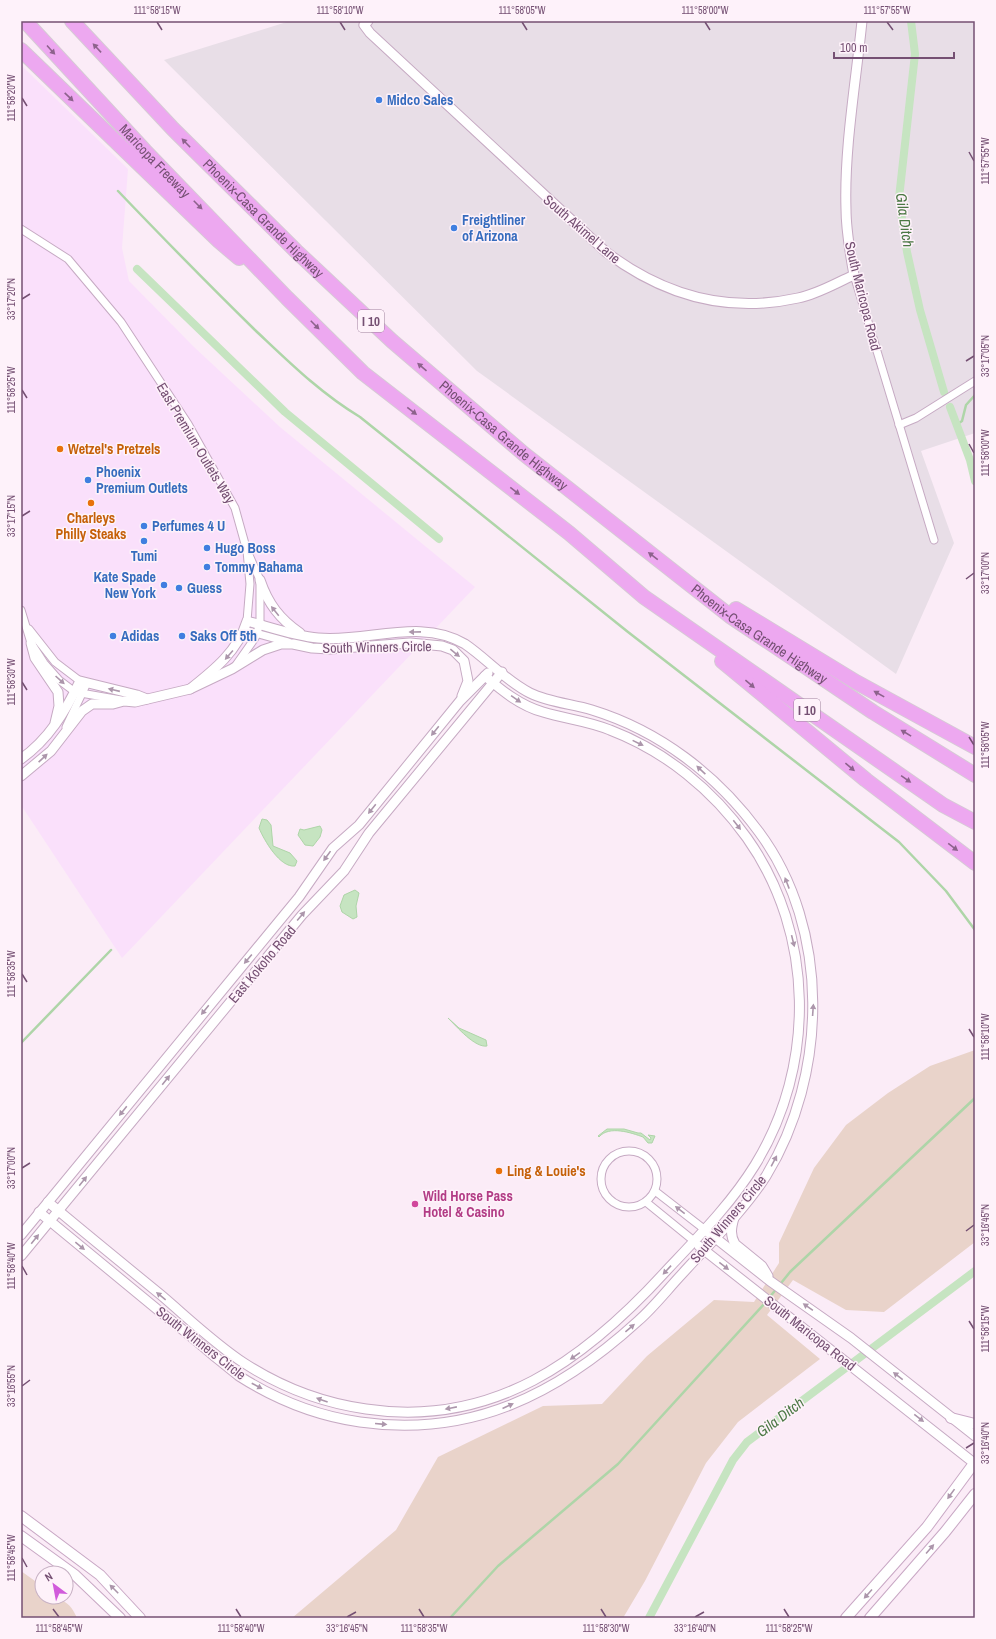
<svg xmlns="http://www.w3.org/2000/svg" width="996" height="1639" font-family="'Archivo Narrow',sans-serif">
<rect width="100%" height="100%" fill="#fbecf7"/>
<!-- commercial -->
<polygon fill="#fae0fb" points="21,65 128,169 122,248 129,281 194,347 280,427 475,587 122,958 21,805"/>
<!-- industrial -->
<polygon fill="#e8dee7" points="290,21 975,21 975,433 921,451 954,543 896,674 477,371 164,60"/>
<!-- green -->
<g fill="#e9d3ca">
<polygon points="975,1050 975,1242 884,1312 846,1310 793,1280 767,1315 820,1359 738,1422 706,1463 645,1581 623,1618 292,1618 396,1530 438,1457 543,1406 602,1404 647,1356 714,1300 754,1302 779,1263 779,1243 814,1168 846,1125 888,1093 930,1066"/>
<path d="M21,1571L42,1586V1597C60,1597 70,1601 77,1618H21Z"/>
</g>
<!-- water -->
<g fill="#c6e4c1" stroke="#aed5a8">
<path d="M262,819L267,820L271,825L273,846L290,853L297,861L295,866C280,868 264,840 259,828Z"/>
<polygon points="320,826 322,830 320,837 313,846 305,845 298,835 300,829 304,830"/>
<polygon points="355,890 359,893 356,906 357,917 353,919 342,912 340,906 344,895"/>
<path d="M448,1018L459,1028L486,1040L487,1046C475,1048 457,1027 448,1018Z"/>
<path d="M607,1129H624L638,1133H641L650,1140L651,1138L648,1135L655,1136L652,1143H648L643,1137C632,1133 609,1125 599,1137L598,1136Z"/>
</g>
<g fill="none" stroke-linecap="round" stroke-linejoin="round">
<!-- stream -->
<g stroke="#aed5a8" stroke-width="2.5">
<path d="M118,191C163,238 208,284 255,330C288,361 320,393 360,417L628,632L899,842L946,891L975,930"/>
<polyline points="956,425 962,421 966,405 975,395"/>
<polyline points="21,1043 111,950"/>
<polyline points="769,1298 790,1272 975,1098"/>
<polyline points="450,1618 498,1566 618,1464 766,1302"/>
</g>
<!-- canal -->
<g stroke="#c6e4c1" stroke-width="8">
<polyline points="911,21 915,54 899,198 907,252 920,310 944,392"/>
<polyline points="137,269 285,412 439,539"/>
<polyline points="950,407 970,460 975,481"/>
<polyline points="649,1618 733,1460 747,1442 975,1271"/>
</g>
<!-- minor casing -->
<g stroke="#c6aac3" stroke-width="9">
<g id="minor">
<polyline points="21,229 68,259 121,322 188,424 235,508 247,551 250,584 247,621"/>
<polyline points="854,275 934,540"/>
<polyline points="899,425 916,418 975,381"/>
<polyline points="21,610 31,643 44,663 59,680 75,692 121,700"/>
<polyline points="29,629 55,662 80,681"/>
<polyline points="244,630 288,642"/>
<polyline points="236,665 255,638 260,624 260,580 249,555"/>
<polyline points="66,727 87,683"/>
<circle cx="629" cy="1179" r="28"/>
<polyline points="655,1191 704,1229"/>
<polyline points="646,1202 694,1241"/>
</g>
</g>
<!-- tertiary casing -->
<g stroke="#c6aac3" stroke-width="11">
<g id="tertiary">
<path d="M368,21L364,25L370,33L606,252C663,295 726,314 798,298C818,294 836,283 854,275C850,253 846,231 846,209C844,149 856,81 862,21"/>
<path d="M260,580C268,604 280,619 300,633"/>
<polyline points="31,643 35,658 58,692 59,706 55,723"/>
<path d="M21,759C49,739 65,712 80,681L137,695L147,699"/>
<polyline points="21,776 51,751 82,711 92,704 113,704 124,701 135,702 190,689 232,669 263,650 281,644 293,644 312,648 330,649 410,643 442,646 453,650 464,661 468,681 462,696"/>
<path d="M48,1202C85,1233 123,1264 161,1295C188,1318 215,1344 244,1363C281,1387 323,1403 366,1409C493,1428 585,1360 666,1271C697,1238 731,1204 755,1165C816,1066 815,934 747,838C713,790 665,751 610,730C589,721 566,719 543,712C521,706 502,691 485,676"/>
<path d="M39,1212C79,1245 118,1277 158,1310C177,1325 196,1340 214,1356C223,1363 231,1370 239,1376C275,1399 318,1416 360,1422C471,1438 558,1394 638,1321C654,1307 667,1290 682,1274C710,1243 743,1212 766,1176C828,1075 831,929 759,832C717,775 660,731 592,710C572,704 548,702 530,693C506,681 487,659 465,644C420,617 367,643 318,638C294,636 270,627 247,621C238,651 214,670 190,689"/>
<path d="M734,1218C731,1228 730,1235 735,1244L762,1266L768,1276"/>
<polyline points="704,1229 770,1281 851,1338 975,1436"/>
<polyline points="21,1235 299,897 333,848 359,825 460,701 488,673"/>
<polyline points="699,1246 974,1463"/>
<polyline points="21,1256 302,915 344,871 369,833 502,672"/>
</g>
</g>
<!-- secondary casing -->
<g stroke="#c9a8c5" stroke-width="12">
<g id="secondary">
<polyline points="951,1418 975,1424"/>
<polyline points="21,1516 100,1575 140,1618"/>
<polyline points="21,1536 75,1575 120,1618"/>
<polyline points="846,1618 927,1527 975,1462"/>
<polyline points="870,1618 945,1532 975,1494"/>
</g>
</g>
<!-- motorway casing -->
<g stroke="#d6cad5" stroke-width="16">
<g id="motorway">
<path id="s1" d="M25,21L145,151L287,298L363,373L569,533L644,597L943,805L975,822"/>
<path id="s2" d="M72,21L173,129L296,251L392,341L524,454L730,616L873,712L975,775"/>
<polyline points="21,50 219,241 239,258"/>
<polyline points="736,609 856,682 975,747"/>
<polyline points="722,661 866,780 975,863"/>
</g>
</g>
<!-- minor -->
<use href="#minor" stroke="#fff" stroke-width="7"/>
<!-- tertiary -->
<use href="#tertiary" stroke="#fff" stroke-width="9"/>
<!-- secondary -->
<use href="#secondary" stroke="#fff" stroke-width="10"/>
<!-- motorway -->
<use href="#motorway" stroke="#eda8f0" stroke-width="14"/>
</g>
<!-- one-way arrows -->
<defs><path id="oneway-solid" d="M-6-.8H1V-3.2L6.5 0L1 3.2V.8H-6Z"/></defs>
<g fill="#8d628c">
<use href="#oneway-solid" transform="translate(97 48) rotate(-133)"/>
<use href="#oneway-solid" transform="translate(51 50) rotate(48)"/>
<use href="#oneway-solid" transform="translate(69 97) rotate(44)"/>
<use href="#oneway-solid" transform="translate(186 143) rotate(-134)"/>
<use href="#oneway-solid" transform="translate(198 205) rotate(45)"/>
<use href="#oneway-solid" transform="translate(315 325) rotate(45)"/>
<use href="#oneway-solid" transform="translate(422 367) rotate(-139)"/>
<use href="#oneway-solid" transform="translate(412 411) rotate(38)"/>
<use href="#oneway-solid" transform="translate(515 491) rotate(38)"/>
<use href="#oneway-solid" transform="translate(653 556) rotate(-143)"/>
<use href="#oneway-solid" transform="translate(750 684) rotate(40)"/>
<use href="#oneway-solid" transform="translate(879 694) rotate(-151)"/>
<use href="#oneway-solid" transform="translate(906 733) rotate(-149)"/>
<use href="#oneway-solid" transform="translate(850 767) rotate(40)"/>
<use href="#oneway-solid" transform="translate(906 779) rotate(35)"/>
<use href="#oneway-solid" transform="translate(953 847) rotate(37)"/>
</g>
<g fill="#ac96ab">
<use href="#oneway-solid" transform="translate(275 611) rotate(-129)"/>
<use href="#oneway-solid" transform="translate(415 632) rotate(179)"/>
<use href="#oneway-solid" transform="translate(455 653) rotate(39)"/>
<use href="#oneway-solid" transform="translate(229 655) rotate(131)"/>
<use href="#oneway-solid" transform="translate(60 680) rotate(42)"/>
<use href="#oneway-solid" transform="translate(114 690) rotate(-167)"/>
<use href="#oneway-solid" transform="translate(516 699) rotate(35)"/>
<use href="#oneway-solid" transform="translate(435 731) rotate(129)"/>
<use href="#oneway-solid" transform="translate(638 743) rotate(26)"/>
<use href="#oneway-solid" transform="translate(43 758) rotate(-43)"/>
<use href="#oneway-solid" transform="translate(701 770) rotate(-137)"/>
<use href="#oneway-solid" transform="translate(372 809) rotate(129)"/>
<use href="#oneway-solid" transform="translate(737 825) rotate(52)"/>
<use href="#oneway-solid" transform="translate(327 856) rotate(126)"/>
<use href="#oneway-solid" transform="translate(787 883) rotate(-111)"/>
<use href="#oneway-solid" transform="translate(301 916) rotate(-50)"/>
<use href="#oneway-solid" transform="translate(793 941) rotate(76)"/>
<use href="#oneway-solid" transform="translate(248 959) rotate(130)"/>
<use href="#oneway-solid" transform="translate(205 1010) rotate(129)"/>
<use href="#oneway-solid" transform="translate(813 1010) rotate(-86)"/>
<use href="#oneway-solid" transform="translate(166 1080) rotate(-51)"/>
<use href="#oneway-solid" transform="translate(123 1111) rotate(129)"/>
<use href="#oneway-solid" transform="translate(774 1161) rotate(-62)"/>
<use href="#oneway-solid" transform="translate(83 1181) rotate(-51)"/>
<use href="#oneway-solid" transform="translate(680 1210) rotate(-142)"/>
<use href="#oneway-solid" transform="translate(35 1239) rotate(-51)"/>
<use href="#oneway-solid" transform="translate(80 1246) rotate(39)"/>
<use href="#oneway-solid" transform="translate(724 1266) rotate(38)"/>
<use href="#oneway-solid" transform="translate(667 1270) rotate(133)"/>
<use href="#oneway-solid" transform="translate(161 1296) rotate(-141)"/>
<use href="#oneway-solid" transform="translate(808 1307) rotate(-145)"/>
<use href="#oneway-solid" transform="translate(630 1328) rotate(-40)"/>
<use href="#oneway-solid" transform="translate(575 1356) rotate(145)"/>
<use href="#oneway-solid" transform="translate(898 1376) rotate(-142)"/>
<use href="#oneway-solid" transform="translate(257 1386) rotate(28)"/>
<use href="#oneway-solid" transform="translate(322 1400) rotate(-160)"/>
<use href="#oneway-solid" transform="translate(508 1406) rotate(-24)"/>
<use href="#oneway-solid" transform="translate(451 1408) rotate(169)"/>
<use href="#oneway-solid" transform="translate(919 1418) rotate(38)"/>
<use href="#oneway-solid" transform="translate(381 1424) rotate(5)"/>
<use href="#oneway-solid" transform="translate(951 1494) rotate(126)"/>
<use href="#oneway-solid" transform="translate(930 1549) rotate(-49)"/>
<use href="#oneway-solid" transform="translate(114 1589) rotate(-135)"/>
<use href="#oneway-solid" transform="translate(868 1594) rotate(132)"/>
</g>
<!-- ticks -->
<path fill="none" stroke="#755073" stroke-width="1.5" d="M157,22L162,30M340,22L345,30M522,22L527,30M705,22L710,30M887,22L893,30M22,98L27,106M969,152L974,161M22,299L30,294M966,361L974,356M22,390L27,398M969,444L974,453M22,516L30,511M966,579L974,573M22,682L27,690M969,737L974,745M22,974L27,982M969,1029L974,1037M22,1168L30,1163M966,1231L974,1225M22,1266L27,1275M969,1321L974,1329M22,1386L30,1380M966,1448L974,1443M22,1558L27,1567M53,1609L59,1617M236,1609L241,1617M419,1609L424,1617M601,1609L606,1617M784,1609L789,1617M347,1617L356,1612M695,1617L704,1612"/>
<!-- markers -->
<g fill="#3f7fe0" stroke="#fef2fa" stroke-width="1.5">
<circle cx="379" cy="100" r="4"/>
<circle cx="454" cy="228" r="4"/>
<circle cx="88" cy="480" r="4"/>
<circle cx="144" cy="526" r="4"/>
<circle cx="144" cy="541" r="4"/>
<circle cx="207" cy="548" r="4"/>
<circle cx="207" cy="567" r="4"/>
<circle cx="164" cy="585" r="4"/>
<circle cx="179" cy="588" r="4"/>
<circle cx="113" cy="636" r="4"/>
<circle cx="182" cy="636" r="4"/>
</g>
<g fill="#e8710a" stroke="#fef2fa" stroke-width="1.5">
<circle cx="60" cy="449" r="4"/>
<circle cx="91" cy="503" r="4"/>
<circle cx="499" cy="1171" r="4"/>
</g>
<circle fill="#d1479c" stroke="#fef2fa" stroke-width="1.5" cx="415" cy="1204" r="4"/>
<g text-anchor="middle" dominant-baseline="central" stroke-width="3" stroke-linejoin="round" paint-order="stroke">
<!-- shield labels -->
<g fill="#fef2fa" stroke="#9e819c" stroke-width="1">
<rect x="358" y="310" width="26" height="22" rx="3"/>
<rect x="794" y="699" width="26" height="22" rx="3"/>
</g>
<g font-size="13" font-weight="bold" fill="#755073">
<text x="371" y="321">I 10</text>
<text x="807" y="710">I 10</text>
</g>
<!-- shop labels -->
<g font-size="14" font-weight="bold" fill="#366cbe" stroke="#fef2fa" text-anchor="start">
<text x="387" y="100">Midco Sales</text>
<text x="462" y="220">Freightliner<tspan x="462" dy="16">of Arizona</tspan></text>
<text x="96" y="472">Phoenix<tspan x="96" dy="16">Premium Outlets</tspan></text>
<text x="152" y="526">Perfumes 4 U</text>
<text x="215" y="548">Hugo Boss</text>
<text x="144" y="556" text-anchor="middle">Tumi</text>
<text x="215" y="567">Tommy Bahama</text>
<text x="156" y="577" text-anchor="end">Kate Spade<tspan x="156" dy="16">New York</tspan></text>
<text x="187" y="588">Guess</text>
<text x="121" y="636">Adidas</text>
<text x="190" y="636">Saks Off 5th</text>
</g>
<!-- street labels -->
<g font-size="14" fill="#755073" stroke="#fef2fa">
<text stroke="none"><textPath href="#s1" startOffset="191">Maricopa Freeway</textPath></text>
<text stroke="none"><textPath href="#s2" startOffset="275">Phoenix-Casa Grande Highway</textPath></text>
<text transform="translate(582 229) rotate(41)">South Akimel Lane</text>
<text transform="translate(863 296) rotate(76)">South Maricopa Road</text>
<text stroke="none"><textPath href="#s2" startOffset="599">Phoenix-Casa Grande Highway</textPath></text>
<text transform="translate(196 443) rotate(59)">East Premium Outlets Way</text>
<text stroke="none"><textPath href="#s2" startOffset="923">Phoenix-Casa Grande Highway</textPath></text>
<text transform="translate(377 647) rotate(-1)">South Winners Circle</text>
<text transform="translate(262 964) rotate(-50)">East Kokoho Road</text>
<text transform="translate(728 1219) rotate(-50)">South Winners Circle</text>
<text transform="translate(810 1333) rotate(38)">South Maricopa Road</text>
<text transform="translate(201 1343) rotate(38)">South Winners Circle</text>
</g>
<!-- food labels -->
<g font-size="14" font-weight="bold" fill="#c56008" stroke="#fef2fa" text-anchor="start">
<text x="68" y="449">Wetzel's Pretzels</text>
<text x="91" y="518" text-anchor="middle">Charleys<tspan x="91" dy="16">Philly Steaks</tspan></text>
<text x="507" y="1171">Ling &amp; Louie's</text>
</g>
<!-- hotel labels -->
<g font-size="14" font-weight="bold" fill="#b23c85" stroke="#fef2fa" text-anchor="start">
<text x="423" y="1196">Wild Horse Pass<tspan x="423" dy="16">Hotel &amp; Casino</tspan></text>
</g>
<!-- water labels -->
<g font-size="15" font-style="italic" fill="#4b7844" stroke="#fef2fa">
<text transform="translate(905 220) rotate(82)">Gila Ditch</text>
<text transform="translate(780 1417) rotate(-37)">Gila Ditch</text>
</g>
</g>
<!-- border -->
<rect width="996" height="1639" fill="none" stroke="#fef2fa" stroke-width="44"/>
<!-- north arrow -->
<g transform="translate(54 1585) rotate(328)"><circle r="19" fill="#fef2fa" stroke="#c7b1c4"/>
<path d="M0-3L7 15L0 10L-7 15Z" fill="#d15bdb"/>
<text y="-6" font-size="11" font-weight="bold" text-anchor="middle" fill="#755073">N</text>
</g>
<!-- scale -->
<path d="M834 52v6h120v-6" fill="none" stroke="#755073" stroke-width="2"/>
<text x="840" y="52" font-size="12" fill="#755073" stroke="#fef2fa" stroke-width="3" paint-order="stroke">100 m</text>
<rect x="22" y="22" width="952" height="1595" fill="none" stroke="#755073" stroke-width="1.5"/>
<g font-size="10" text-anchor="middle" fill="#755073">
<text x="157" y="14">111°58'15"W</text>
<text x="340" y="14">111°58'10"W</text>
<text x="522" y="14">111°58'05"W</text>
<text x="705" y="14">111°58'00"W</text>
<text x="887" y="14">111°57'55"W</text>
<text transform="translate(11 98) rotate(-90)" y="4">111°58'20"W</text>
<text transform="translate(985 161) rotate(-90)" y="4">111°57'55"W</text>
<text transform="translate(11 299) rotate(-90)" y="4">33°17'20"N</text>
<text transform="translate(985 356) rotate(-90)" y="4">33°17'05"N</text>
<text transform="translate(11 390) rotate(-90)" y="4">111°58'25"W</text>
<text transform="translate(985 453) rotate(-90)" y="4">111°58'00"W</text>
<text transform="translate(11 516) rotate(-90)" y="4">33°17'15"N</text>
<text transform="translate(985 573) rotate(-90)" y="4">33°17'00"N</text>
<text transform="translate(11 682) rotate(-90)" y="4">111°58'30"W</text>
<text transform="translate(985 745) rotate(-90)" y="4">111°58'05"W</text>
<text transform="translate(11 974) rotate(-90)" y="4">111°58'35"W</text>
<text transform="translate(985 1037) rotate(-90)" y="4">111°58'10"W</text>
<text transform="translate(11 1168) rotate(-90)" y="4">33°17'00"N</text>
<text transform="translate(985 1225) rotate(-90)" y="4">33°16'45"N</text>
<text transform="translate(11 1266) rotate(-90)" y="4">111°58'40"W</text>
<text transform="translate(985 1329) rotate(-90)" y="4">111°58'15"W</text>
<text transform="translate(11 1386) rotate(-90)" y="4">33°16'55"N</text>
<text transform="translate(985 1443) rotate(-90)" y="4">33°16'40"N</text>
<text transform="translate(11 1558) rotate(-90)" y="4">111°58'45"W</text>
<text x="59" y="1632">111°58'45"W</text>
<text x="241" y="1632">111°58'40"W</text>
<text x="347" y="1632">33°16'45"N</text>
<text x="424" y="1632">111°58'35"W</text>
<text x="606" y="1632">111°58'30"W</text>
<text x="695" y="1632">33°16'40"N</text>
<text x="789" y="1632">111°58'25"W</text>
</g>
</svg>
